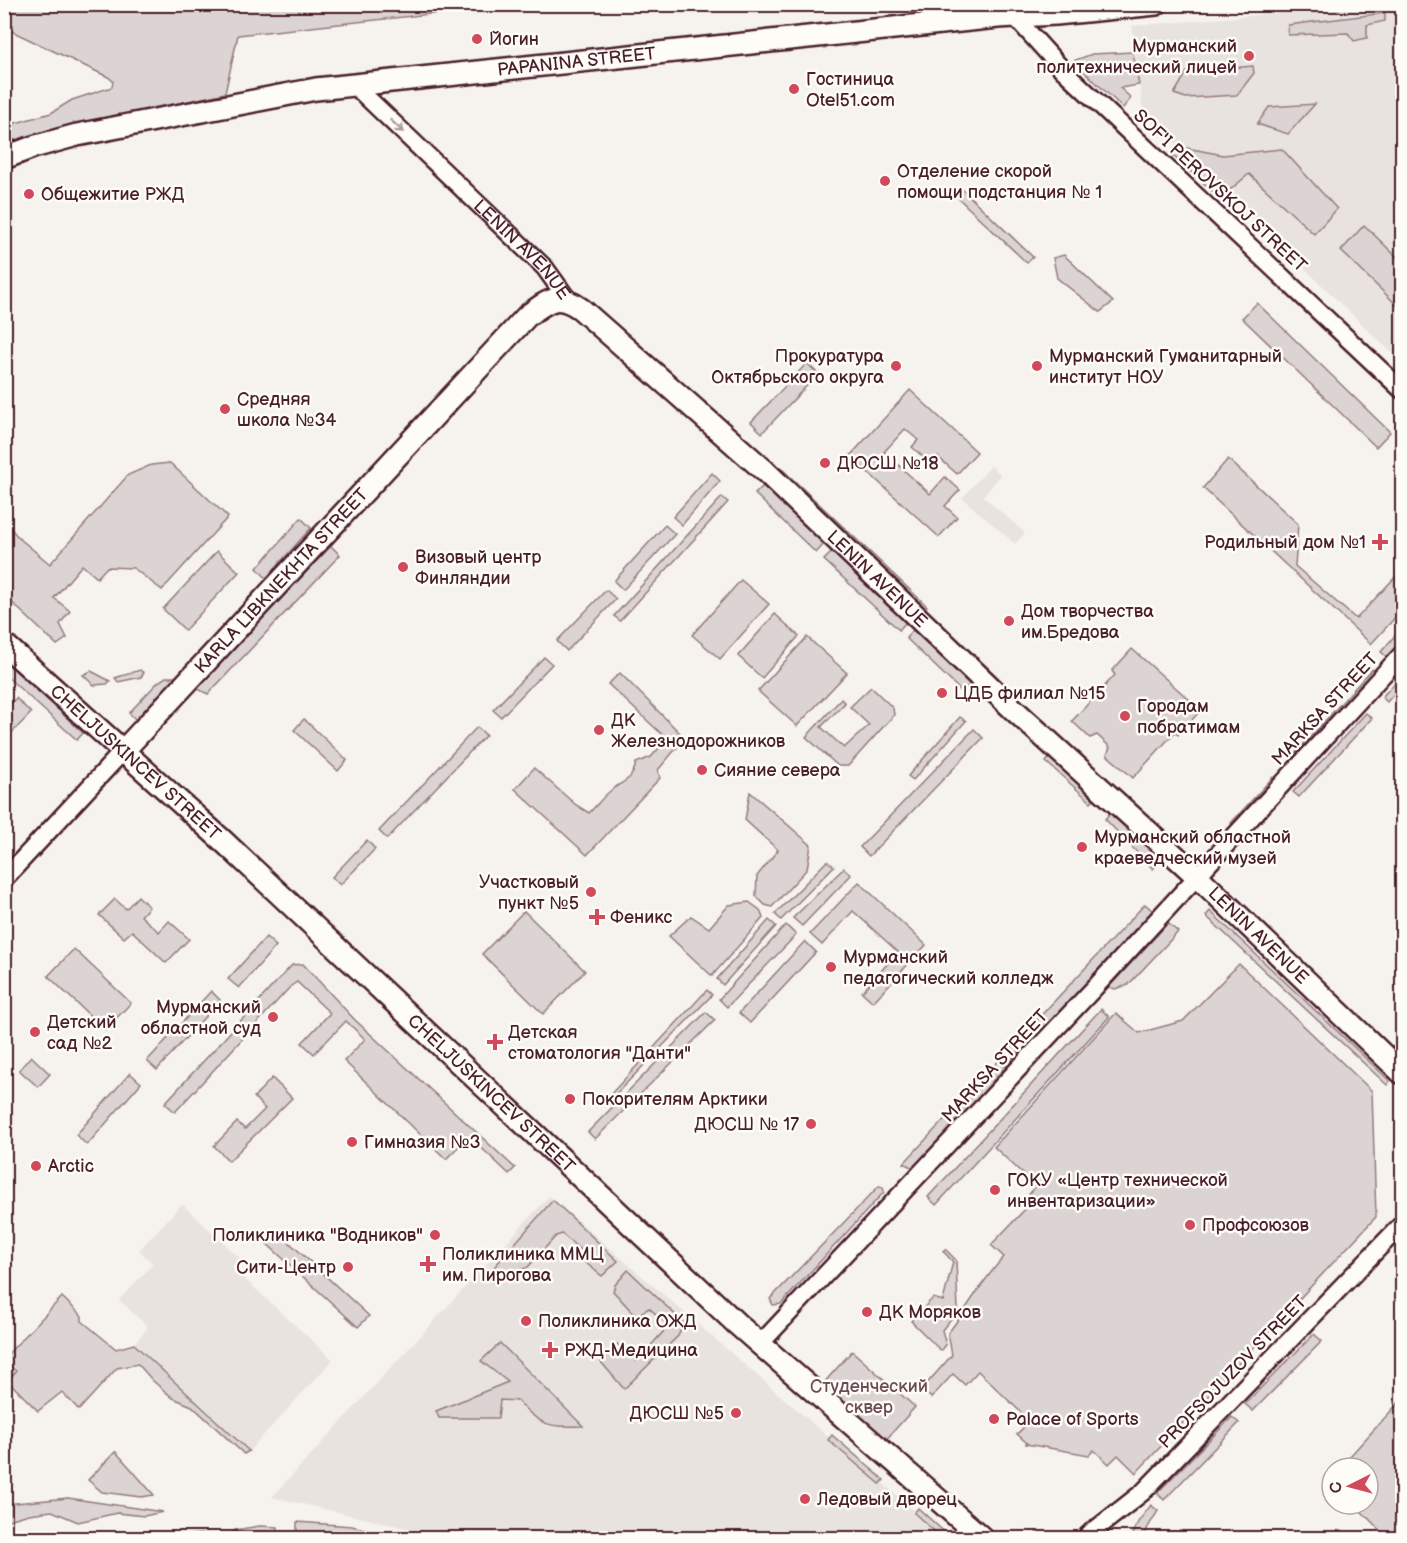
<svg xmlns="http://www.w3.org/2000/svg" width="1407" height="1543" font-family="'Balsamiq Sans',sans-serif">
<rect width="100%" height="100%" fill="#f6f3ef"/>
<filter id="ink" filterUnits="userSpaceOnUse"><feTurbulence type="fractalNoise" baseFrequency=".0167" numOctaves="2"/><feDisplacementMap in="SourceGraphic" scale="12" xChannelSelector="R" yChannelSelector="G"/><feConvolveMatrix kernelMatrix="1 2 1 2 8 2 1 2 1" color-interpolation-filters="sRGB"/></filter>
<g filter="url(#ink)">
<!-- built -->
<g fill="#e9e3e0">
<polygon points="1370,5 1402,5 1402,363 1143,112 1132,26"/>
<polygon points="991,466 1001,475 983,496 1025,533 1015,544 962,498"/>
<polygon points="549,1196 945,1537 945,1538 449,1538 272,1497"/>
<polygon points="182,1204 244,1262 236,1271 333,1360 249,1451 134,1344 148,1327 119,1300 153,1264 139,1250"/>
</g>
<!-- green -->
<g fill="#dcd4d2" stroke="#937a7e" stroke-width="1.5">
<polygon points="5,4 513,5 238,35 225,93 5,142 5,126 51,113 72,100 112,87 113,81 108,77 5,28"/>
<polygon points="1385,13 1385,21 1367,25 1367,38 1354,41 1348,33 1288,35 1288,25"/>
<polygon points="1133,52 1139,85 1120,88 1131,98 1123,108 1073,61 1092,54"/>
<polygon points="1253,66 1254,73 1237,95 1186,98 1174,94 1187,72"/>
<polygon points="1315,104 1288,134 1257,124 1269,107"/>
<polygon points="1187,148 1223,155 1282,149 1337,209 1314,234 1249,174 1220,198 1170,153"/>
<polygon points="963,190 1033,257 1027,263 957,197"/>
<polygon points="1364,225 1402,262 1402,310 1341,251"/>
<polygon points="1064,255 1113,302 1100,312 1057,278 1053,258"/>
<polygon points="1257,303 1390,432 1376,447 1242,318"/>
<polygon points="807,363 818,374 762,433 751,422"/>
<polygon points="910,390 977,452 957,474 938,457 931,464 912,447 918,440 905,429 884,452 930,494 945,477 960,490 945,506 957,517 939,537 850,456"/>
<polygon points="1228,459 1298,524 1295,566 1356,619 1402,570 1402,610 1371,644 1203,488"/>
<polygon points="170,463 228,517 162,590 133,568 107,567 97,578 82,565 54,598 70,611 60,624 67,638 57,645 5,596 5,522 19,538 50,564 128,475 151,465"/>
<polygon points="780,467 927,606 922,611 775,472"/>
<polygon points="712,473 720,481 682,525 673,517"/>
<polygon points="764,485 824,544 816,553 755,494"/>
<polygon points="722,497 728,502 620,621 614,616"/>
<polygon points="301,518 311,528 266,578 257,568"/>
<polygon points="665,525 675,534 623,590 614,581"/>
<polygon points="331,546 340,555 208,694 196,688"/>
<polygon points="217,551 239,572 185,630 163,609"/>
<polygon points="832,552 906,622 899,630 824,560"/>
<polygon points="741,580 769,604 720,659 692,635"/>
<polygon points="606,590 616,599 567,651 557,641"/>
<polygon points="775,614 799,636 762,678 738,656"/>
<polygon points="1402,627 1402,645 1394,655 1386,656 1381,652"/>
<polygon points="913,630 970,684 962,692 906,638"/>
<polygon points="807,637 847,673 797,726 758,691"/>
<polygon points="1132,649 1201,710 1178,735 1175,732 1133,778 1107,755 1110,747 1097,735 1090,738 1072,721 1115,675 1112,671"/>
<polygon points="544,657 552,664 501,717 493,710"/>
<polygon points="5,660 83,733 77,740 5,675"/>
<polygon points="1372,669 1376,673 1297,760 1293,756"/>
<polygon points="140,670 144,673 141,677 118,682 115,678"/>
<polygon points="91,671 110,681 107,684 94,685 83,675"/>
<path d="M620,673L685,738L658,770L660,778L587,855L515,789L534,768L576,805L589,813C597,805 605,794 614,788C627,779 632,780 636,763L651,757L667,739L608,684Z"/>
<polygon points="1402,675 1402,685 1387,702 1382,697"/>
<polygon points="166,677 180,677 145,716 135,719 129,713 158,682"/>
<polygon points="871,687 893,708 894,715 848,766 838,766 806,737 841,699 845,703 821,727 844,748 869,725 850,707"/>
<polygon points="16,698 31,713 5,740 5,710"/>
<polygon points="1366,713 1372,718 1299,797 1293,792"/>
<polygon points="960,717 966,721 913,780 908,776"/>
<polygon points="304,719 347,760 338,771 294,730"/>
<polygon points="477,727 486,735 387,839 379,831"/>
<polygon points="974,729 983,738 869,856 860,847"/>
<polygon points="1053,753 1098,794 1091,802 1046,762"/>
<polygon points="1273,777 1278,781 1236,828 1231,823"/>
<polygon points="750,792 811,845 807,869 772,907 765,905 756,896 757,876 778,850 745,820"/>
<polygon points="1114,808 1165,855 1153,869 1105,819"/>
<polygon points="367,840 375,849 340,885 332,877"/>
<polygon points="827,861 834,866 781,920 775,914"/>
<polygon points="844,868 851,875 802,926 793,918"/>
<polygon points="859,882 926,945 873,1002 862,992 898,952 853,911 822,945 810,934"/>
<polygon points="138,896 149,907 141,916 159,932 169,921 189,939 166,963 132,931 124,938 99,915 115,899 126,909"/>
<polygon points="749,902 760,910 763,918 712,976 669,936 691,916 709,928 729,905"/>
<polygon points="1145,904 1153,911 1042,1030 1034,1023"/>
<polygon points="524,911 585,971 543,1014 482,954"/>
<polygon points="1210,911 1390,1081 1387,1085 1206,916"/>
<polygon points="769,920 776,926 723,985 717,979"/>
<polygon points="1168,923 1178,932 1128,985 1115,989 1109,987"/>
<polygon points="786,925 796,935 727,1007 719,999"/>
<polygon points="266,937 276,946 239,988 228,979"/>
<polygon points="805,941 816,952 750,1023 739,1013"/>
<polygon points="74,949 131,1003 105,1030 48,976"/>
<polygon points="303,964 354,1019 515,1168 509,1174 469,1136 446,1159 344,1061 365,1039 346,1021 314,1054 302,1043 330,1013 297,982 291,986 175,1112 165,1103 292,965"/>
<path d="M1239,964L1372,1091L1376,1217L1136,1473L1118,1455L1109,1464L1094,1450L1089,1455L1026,1444L1027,1443L1017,1434L1030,1421L978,1371L965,1385L953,1374L931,1398L922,1389L952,1355L948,1333C968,1308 982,1280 1004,1257L991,1245L1031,1203L1026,1198L1036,1186L994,1147L1116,1013L1139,1033L1183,1021Z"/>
<polygon points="707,990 712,995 611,1099 608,1097"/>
<polygon points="211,991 220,1000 157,1070 147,1061"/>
<polygon points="1101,1009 1109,1017 936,1205 928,1197"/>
<polygon points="706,1012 715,1020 595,1139 588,1132"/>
<polygon points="1014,1044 1019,1045 1020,1050 917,1168 909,1166 904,1163"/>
<polygon points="31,1056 50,1074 38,1087 19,1070"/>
<polygon points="130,1073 141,1083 87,1145 76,1135"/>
<polygon points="272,1078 292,1098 229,1161 214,1146 237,1122 245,1129 265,1109 254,1097"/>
<polygon points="879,1186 883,1187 884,1192 781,1304 773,1305 770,1299"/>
<polygon points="553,1200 618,1261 602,1276 581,1259 585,1254 562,1234 556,1236 527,1268 518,1270 494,1283 488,1274"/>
<polygon points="277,1231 369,1316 358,1327 266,1243"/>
<polygon points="945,1249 956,1260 958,1310 942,1330 946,1345 941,1351 911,1321 933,1298 943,1301 953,1262 943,1251"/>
<polygon points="628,1270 684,1323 678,1336 624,1389 601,1362 617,1344 637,1361 663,1332 667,1324 649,1308 636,1316 613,1291 615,1285"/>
<polygon points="62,1297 82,1316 82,1321 116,1349 134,1344 249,1451 244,1454 192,1406 173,1398 153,1381 138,1364 117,1368 79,1410 62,1392 38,1411 8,1381 16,1371 5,1362 5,1357"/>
<polygon points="1314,1334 1322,1341 1253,1411 1245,1404"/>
<path d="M500,1343L583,1426C550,1427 541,1427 518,1401L500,1400L498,1418H439L436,1411L508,1382L481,1361Z"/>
<polygon points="852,1351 915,1407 885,1441 822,1385"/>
<polygon points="1402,1399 1402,1538 1388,1538 1354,1504 1368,1504 1368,1468 1339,1468"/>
<polygon points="1232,1417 1239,1423 1164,1500 1157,1493"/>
<polygon points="832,1435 884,1480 880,1484 828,1440"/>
<polygon points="115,1452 116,1452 154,1495 141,1497 102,1492 88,1480"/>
<polygon points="68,1498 163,1512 144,1516 117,1513 78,1522 52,1511 29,1514 5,1521 5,1504"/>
<polygon points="1151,1505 1158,1511 1148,1527 1144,1538 1132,1537 1138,1522"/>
<polygon points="918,1508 951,1538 942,1538 914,1513"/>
<polygon points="297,1522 352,1526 402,1538 297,1538"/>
<polygon points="260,1526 278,1527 278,1538 174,1538 176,1536 203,1534 229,1538 235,1530"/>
</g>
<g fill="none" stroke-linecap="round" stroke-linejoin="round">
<!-- minor casing -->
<g stroke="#4a1f2b" stroke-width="21">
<g id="minor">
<polyline points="1015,17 1062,69 1402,390"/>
<path id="s1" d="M355,86L545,268L568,300"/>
<polyline points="4,879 124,750"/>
<polyline points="760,1344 1098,984 1402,654"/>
<polyline points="1087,1536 1143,1492 1402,1224"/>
</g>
</g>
<!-- major casing -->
<g stroke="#4a1f2b" stroke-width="26">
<g id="major">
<path id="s2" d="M4,158L33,147L77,135L316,89L998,17L1056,14L1156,4"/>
<path id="s3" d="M4,644L222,840L737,1324L982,1538"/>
<path id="s4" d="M124,750L527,316C549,300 557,292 581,309L765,471L1013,709L1197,876L1402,1073"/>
<polyline points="1089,1538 1096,1531"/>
</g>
</g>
<!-- minor -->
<use href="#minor" stroke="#fdfcf7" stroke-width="16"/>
<!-- major -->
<use href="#major" stroke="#fdfcf7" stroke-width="21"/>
</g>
<!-- one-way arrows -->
<defs><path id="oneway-shaft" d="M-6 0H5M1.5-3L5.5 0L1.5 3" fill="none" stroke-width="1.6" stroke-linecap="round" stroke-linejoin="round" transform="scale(1.5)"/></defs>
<use stroke="#ac999b" href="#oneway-shaft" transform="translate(397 126) rotate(43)"/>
</g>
<!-- markers -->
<g fill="#d1495b" stroke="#fdfcf7" stroke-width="2">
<circle cx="477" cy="39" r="6"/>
<circle cx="1249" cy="56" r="6"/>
<circle cx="794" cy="89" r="6"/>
<circle cx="885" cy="181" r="6"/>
<circle cx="29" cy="194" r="6"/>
<circle cx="896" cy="366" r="6"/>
<circle cx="1037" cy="366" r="6"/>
<circle cx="225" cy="409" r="6"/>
<circle cx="825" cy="463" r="6"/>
<path d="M1377 533h6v6h6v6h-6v6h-6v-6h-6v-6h6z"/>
<circle cx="403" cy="567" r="6"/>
<circle cx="1009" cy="621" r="6"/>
<circle cx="942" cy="693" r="6"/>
<circle cx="1125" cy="716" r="6"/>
<circle cx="599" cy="730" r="6"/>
<circle cx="702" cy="770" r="6"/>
<circle cx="1082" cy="847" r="6"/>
<circle cx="591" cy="892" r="6"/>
<path d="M594 908h6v6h6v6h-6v6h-6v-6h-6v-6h6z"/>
<circle cx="831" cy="967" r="6"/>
<circle cx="273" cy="1017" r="6"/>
<circle cx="35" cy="1032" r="6"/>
<path d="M492 1033h6v6h6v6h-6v6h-6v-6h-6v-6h6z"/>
<circle cx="570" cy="1099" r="6"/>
<circle cx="811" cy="1124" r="6"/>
<circle cx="352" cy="1142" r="6"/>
<circle cx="36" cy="1166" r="6"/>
<circle cx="995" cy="1190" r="6"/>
<circle cx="1190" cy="1225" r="6"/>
<circle cx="435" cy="1235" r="6"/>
<path d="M425 1255h6v6h6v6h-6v6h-6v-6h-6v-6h6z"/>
<circle cx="348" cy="1267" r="6"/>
<circle cx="867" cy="1312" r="6"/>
<circle cx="526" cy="1321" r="6"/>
<path d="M547 1341h6v6h6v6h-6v6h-6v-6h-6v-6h6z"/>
<circle cx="736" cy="1413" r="6"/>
<circle cx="994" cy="1419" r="6"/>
<circle cx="805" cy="1499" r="6"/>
</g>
<g text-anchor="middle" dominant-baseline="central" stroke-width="5" stroke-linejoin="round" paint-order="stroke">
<!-- poi labels -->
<g font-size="18" fill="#4a1f2b" stroke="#fdfcf7" text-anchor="start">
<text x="489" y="39">Йогин</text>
<text x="1237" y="46" text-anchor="end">Мурманский<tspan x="1237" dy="21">политехнический лицей</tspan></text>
<text x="806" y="79">Гостиница<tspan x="806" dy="21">Otel51.com</tspan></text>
<text x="897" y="171">Отделение скорой<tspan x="897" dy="21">помощи подстанция № 1</tspan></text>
<text x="41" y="194">Общежитие РЖД</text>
<text x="884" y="356" text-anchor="end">Прокуратура<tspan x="884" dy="21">Октябрьского округа</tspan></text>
<text x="1049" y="356">Мурманский Гуманитарный<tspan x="1049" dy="21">институт НОУ</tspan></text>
<text x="237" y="399">Средняя<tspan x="237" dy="21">школа №34</tspan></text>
<text x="837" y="463">ДЮСШ №18</text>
<text x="1366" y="542" text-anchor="end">Родильный дом №1</text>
<text x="415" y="557">Визовый центр<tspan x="415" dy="21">Финляндии</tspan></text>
<text x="1021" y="611">Дом творчества<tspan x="1021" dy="21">им.Бредова</tspan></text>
<text x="954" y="693">ЦДБ филиал №15</text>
<text x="1137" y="706">Городам<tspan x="1137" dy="21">побратимам</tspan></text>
<text x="611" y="720">ДК<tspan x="611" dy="21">Железнодорожников</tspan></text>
<text x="714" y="770">Сияние севера</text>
<text x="1094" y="837">Мурманский областной<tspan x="1094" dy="21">краеведческий музей</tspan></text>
<text x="579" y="882" text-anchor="end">Участковый<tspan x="579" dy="21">пункт №5</tspan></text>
<text x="610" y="917">Феникс</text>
<text x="843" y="957">Мурманский<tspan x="843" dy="21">педагогический колледж</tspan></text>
<text x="261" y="1007" text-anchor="end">Мурманский<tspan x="261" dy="21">областной суд</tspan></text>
<text x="47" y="1022">Детский<tspan x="47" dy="21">сад №2</tspan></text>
<text x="508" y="1032">Детская<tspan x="508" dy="21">стоматология "Данти"</tspan></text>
<text x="582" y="1099">Покорителям Арктики</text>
<text x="799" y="1124" text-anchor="end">ДЮСШ № 17</text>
<text x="364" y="1142">Гимназия №3</text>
<text x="48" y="1166">Arctic</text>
<text x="1007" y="1180">ГОКУ «Центр технической<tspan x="1007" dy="21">инвентаризации»</tspan></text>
<text x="1202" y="1225">Профсоюзов</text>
<text x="423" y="1235" text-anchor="end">Поликлиника "Водников"</text>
<text x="442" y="1254">Поликлиника ММЦ<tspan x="442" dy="21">им. Пирогова</tspan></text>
<text x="336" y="1267" text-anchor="end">Сити-Центр</text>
<text x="879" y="1312">ДК Моряков</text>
<text x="538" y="1321">Поликлиника ОЖД</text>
<text x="564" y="1350">РЖД-Медицина</text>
<text x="724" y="1413" text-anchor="end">ДЮСШ №5</text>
<text x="1006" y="1419">Palace of Sports</text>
<text x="817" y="1499">Ледовый дворец</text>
</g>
<!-- street labels -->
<g font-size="18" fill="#4a1f2b" stroke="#fdfcf7">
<text stroke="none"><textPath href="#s2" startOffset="582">PAPANINA STREET</textPath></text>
<text transform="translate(1220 191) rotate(43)">SOF'I PEROVSKOJ STREET</text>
<text stroke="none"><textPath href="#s1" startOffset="234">LENIN AVENUE</textPath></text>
<text stroke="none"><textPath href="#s4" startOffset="1054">LENIN AVENUE</textPath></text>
<text stroke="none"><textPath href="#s4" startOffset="231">KARLA LIBKNEKHTA STREET</textPath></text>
<text transform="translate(1325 709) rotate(-47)">MARKSA STREET</text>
<text stroke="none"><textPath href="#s3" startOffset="177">CHELJUSKINCEV STREET</textPath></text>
<text stroke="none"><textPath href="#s4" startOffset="1576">LENIN AVENUE</textPath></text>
<text transform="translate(995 1066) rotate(-47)">MARKSA STREET</text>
<text stroke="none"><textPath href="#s3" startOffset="663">CHELJUSKINCEV STREET</textPath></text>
<text transform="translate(1233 1372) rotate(-46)">PROFSOJUZOV STREET</text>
</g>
<!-- park labels -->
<g font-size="18" fill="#6e4c55" stroke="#fdfcf7">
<text x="869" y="1386">Студенческий<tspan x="869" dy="21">сквер</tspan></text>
</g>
</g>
<!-- margin -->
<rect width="1407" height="1543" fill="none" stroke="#fdfcf7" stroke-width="24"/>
<rect x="12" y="12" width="1383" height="1519" fill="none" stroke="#4a1f2b" stroke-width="2" filter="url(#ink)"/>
<!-- north arrow -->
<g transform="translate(1350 1486) rotate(264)"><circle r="28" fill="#fdfcf7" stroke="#b5a4a5" stroke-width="1.5"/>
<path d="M0-4.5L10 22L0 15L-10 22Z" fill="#d1495b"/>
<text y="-9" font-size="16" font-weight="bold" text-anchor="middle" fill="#4a1f2b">С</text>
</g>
</svg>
